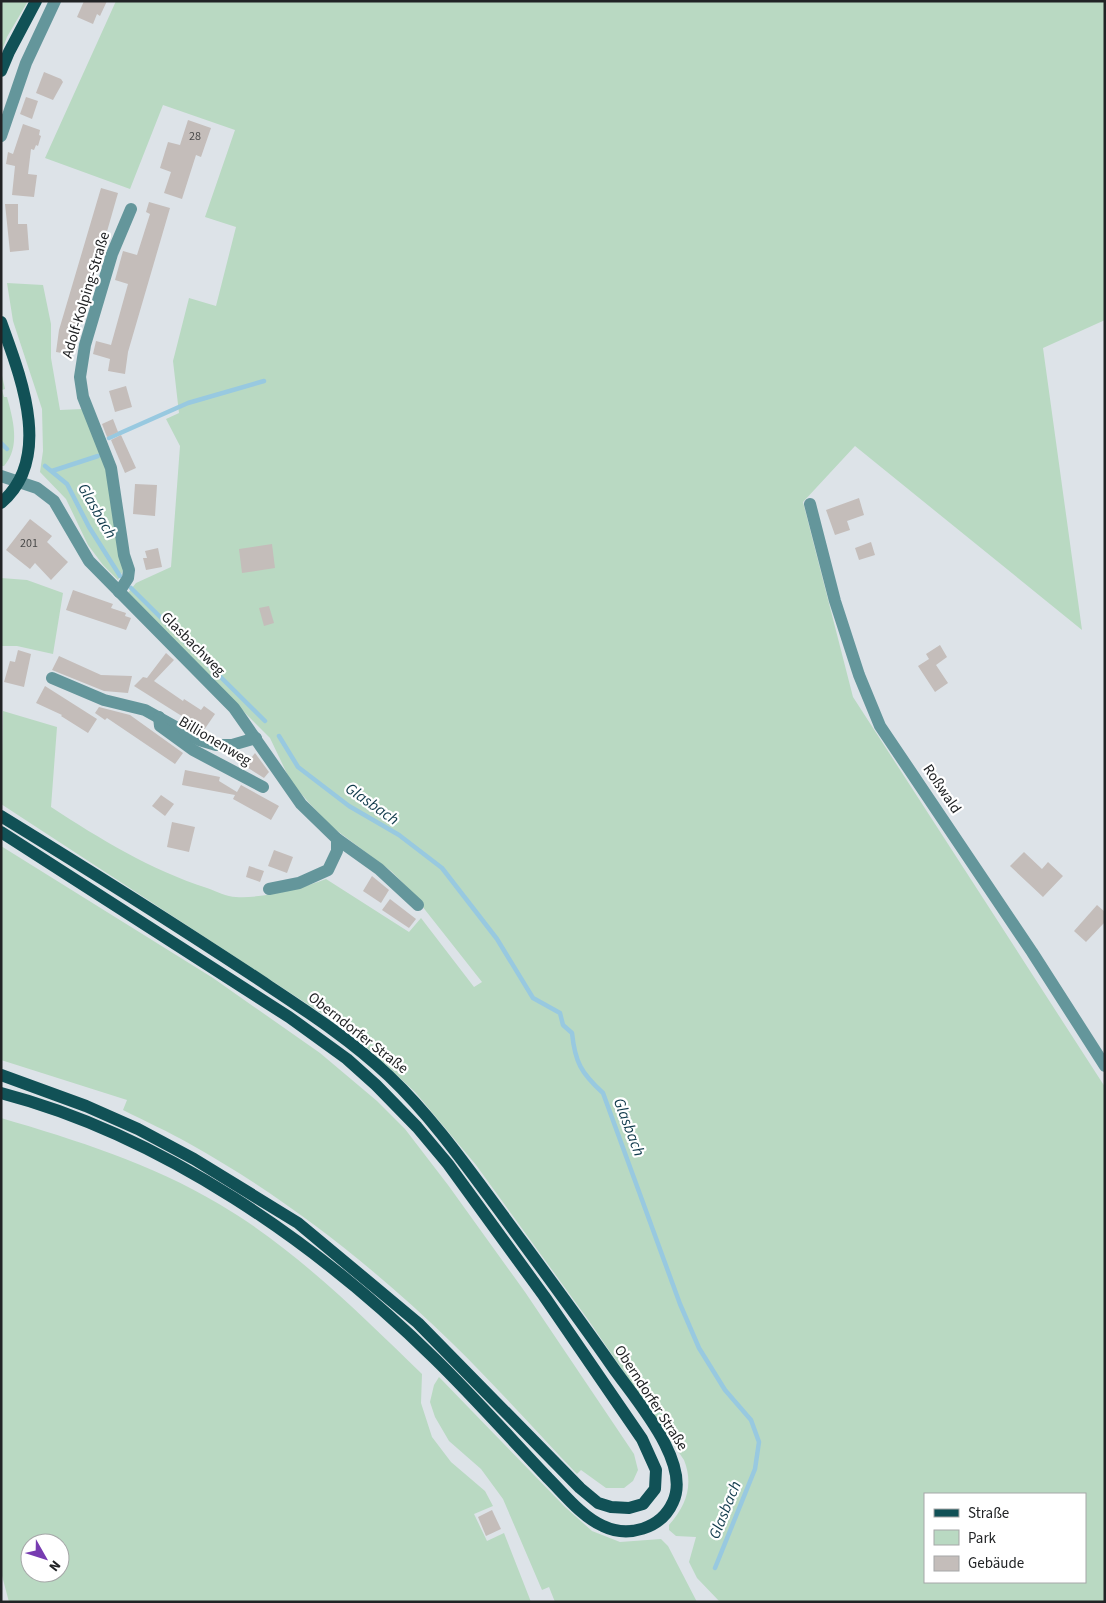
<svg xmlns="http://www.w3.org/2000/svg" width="1106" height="1603" font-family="'Source Sans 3',sans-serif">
<rect width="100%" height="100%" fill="#dde3e8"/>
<!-- green -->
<g fill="#b9d9c2" fill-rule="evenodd">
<polygon points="1,1 28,1 7,37 1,53"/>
<path d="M116,1H1105V320L1043,348L1082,630L855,446L803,502L853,697L1105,1087V1602H720L697,1578L689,1562L696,1537L676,1536L669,1530V1525C686,1506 694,1485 684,1460L589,1321L476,1165L415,1092L372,1052L338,1024L1,804L3,711L57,727L51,807C100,839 151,870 207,888C216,891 227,897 236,897C260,899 303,888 326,879L409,932L421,918L474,987L482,982L407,887L391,871L332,827L311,805L291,782L270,738L127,594L136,583L171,567L180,446L166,419L179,413L173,361L189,298L216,306L236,227L205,217L235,130L163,105L130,189L45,158ZM925,1494H1085V1582H925Z"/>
<polygon points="7,283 43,285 51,324 51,358 60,410 83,409 107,468 124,569 118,580 103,565 88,545 66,499 40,472 43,451 42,409 13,321"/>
<path d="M1,371L5,389L2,390L4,397H7C13,419 21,447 4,466H1Z"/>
<polygon points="1,578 27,580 63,593 53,654 17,646 1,646"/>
<path d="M1,846L213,978L320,1053L377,1101L405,1129L448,1185L525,1292L634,1454L638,1470L633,1481L624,1488H606L581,1470L577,1474C535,1430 495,1385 452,1343C374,1267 285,1197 190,1144C169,1132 145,1121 123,1110L127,1100L1,1060Z"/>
<path d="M1,1118C76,1140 152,1164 219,1204C294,1248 360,1314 422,1374L421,1403L432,1437L451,1462L485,1491L493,1506L474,1514L487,1541L504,1533L531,1602H9L1,1572ZM30,1543H60V1573H30Z"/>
<polygon points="439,1377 565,1507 592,1531 620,1542 661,1539 668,1546 697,1602 555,1602 549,1587 542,1590 503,1499 481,1469 449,1441 435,1417 430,1402 434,1385"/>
</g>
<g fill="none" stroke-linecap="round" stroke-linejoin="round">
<!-- stream -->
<g stroke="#98c9e0" stroke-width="4.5">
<polyline points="109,438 188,403 264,381"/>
<polyline points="1,443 7,449"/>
<polyline points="45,466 67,484 89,527 120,576"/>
<polyline points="52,471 98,456"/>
<polyline points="131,588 265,721"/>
<path d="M279,736L298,767L349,806L399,835L442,868L497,939L533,998L560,1013L563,1025L572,1033C575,1062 581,1073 603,1093L680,1304L699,1348L725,1390L751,1420L759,1442L755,1469L715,1568"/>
</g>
</g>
<!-- building -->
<g fill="#c4bdba">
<polygon points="84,1 107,1 100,16 97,14 93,24 77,17"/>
<polygon points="44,72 61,79 63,82 53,100 36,93"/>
<polygon points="26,97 38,101 32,119 20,114"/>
<polygon points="188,120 211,128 201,157 196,155 182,199 164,193 171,172 160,168 168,142 180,145"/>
<polygon points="23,124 40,130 39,135 41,136 38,146 36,145 34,150 31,149 28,174 37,175 34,197 12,195 15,166 6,164 8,152 13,154"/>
<polygon points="101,188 118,193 82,319 79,318 73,355 56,352 59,330"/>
<polygon points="149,202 170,208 128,352 125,374 108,371 110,359 93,354 96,341 111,345 128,284 115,280 123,251 137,255 150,214 146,212"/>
<polygon points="5,204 18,204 18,224 27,224 29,250 10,252"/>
<polygon points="126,386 132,407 115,412 109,391"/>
<polygon points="113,419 118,432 107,437 102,424"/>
<polygon points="121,435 136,468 125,473 111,440"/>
<polygon points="135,484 157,485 155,516 133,514"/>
<polygon points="859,498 864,515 847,521 850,530 835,535 826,510"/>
<polygon points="30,519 52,536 47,542 68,562 51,580 35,563 30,569 6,550"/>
<polygon points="871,542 875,555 859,560 855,548"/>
<polygon points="272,544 275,568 242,573 239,549"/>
<polygon points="158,548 162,567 146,570 143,558 147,558 145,551"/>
<polygon points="73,590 113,604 111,608 126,613 125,616 131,618 126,630 66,610"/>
<polygon points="269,606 274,623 264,626 259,608"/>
<polygon points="940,645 947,657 936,665 948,683 935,692 918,666 929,659 926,654"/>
<polygon points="18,650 31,654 24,687 4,682 10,661 15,662"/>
<polygon points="166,653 174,660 154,681 183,701 184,699 201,710 204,706 215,714 204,730 134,686 143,677 147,678"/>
<polygon points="59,656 101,675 132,676 128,693 104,691 52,670"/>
<polygon points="45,686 97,719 88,733 61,716 62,715 36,703"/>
<polygon points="99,707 130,715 183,753 175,764 107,718 105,720 95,713"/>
<polygon points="255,753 269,772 264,778 245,766"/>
<polygon points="185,770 220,777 219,781 237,792 241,785 279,806 271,820 233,799 235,795 182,785"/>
<polygon points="161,795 174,804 165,816 152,806"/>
<polygon points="172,822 195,827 189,852 167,847"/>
<polygon points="274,850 293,857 287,873 268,866"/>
<polygon points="1024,852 1042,869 1048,862 1063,876 1043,897 1010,866"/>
<polygon points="249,866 264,871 260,882 246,877"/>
<polygon points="372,876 389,890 381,903 363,891"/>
<polygon points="390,899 416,919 409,928 382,910"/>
<polygon points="1097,905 1105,912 1105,922 1086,942 1074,931"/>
<polygon points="492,1510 501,1529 486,1536 478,1517"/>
</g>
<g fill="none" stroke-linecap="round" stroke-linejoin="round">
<!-- minor -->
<g stroke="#64969b" stroke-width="12">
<polyline points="1,136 26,63 55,1"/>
<polyline points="1,476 37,488 54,501 89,561 234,708 301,804 337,839 379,869 418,905"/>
<polyline points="810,504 835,601 859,675 880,726 1032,952 1105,1066"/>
<polyline points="119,592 128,578 129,570 124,555 111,468 83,397 80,377 85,345 112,254 131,209"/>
<polyline points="52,678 104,700 145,710 199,740 216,745 232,745 256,738"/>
<polyline points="159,717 160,726 193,750 263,787"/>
<polyline points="269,889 299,883 328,870 337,851 337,839"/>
</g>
<!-- primary -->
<g stroke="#115156" stroke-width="12">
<polyline points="1,71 9,52 36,1"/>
<path d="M1,322C20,375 54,458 1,503"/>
<path d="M1,816C84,867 167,919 249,973C297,1005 347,1036 389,1076C431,1116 465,1164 499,1210C537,1262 575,1313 612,1366C634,1398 692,1462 673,1502C661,1529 628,1538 603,1526C582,1517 564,1494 548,1478C510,1438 474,1397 434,1358C317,1243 162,1135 1,1093"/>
<polyline points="1,832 289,1017 347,1059 376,1085 417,1127 448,1164 544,1296 642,1439 656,1470 655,1489 643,1504 629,1508 611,1507 598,1503 580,1488 418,1323 298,1223 194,1159 138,1129 86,1106 1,1075"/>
</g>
</g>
<g text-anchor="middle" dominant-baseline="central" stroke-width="4.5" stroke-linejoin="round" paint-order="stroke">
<!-- number labels -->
<g font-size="12" fill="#4a4a4a">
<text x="195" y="136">28</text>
<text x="29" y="543">201</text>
</g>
<!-- street labels -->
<g font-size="15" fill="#212325" stroke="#fff">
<text transform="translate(86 295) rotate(-73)">Adolf-Kolping-Straße</text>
<text transform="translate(193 644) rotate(45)">Glasbachweg</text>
<text transform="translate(215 741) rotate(31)">Billionenweg</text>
<text transform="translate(942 789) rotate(56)">Roßwald</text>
<text transform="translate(358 1033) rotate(38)">Oberndorfer Straße</text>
<text transform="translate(651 1398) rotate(57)">Oberndorfer Straße</text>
</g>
<!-- water labels -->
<g font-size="16" font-style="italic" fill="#113b4c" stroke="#fff">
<text transform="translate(97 511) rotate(60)">Glasbach</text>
<text transform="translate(372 804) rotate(35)">Glasbach</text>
<text transform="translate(629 1127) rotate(69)">Glasbach</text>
<text transform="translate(725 1510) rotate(-68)">Glasbach</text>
</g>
</g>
<!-- border -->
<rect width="1106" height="1603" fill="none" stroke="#212325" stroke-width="5"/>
<!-- legend -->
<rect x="924" y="1493" width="162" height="90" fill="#ffffff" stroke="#a6a7a8"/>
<rect x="934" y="1509" width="25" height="8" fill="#115156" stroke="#a6a7a8"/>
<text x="968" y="1518" font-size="15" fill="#212325">Straße</text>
<rect x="934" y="1530" width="25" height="15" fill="#b9d9c2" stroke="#a6a7a8"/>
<text x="968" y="1543" font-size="15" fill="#212325">Park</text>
<rect x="934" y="1556" width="25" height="15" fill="#c4bdba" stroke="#a6a7a8"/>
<text x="968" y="1568" font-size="15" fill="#212325">Gebäude</text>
<!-- north arrow -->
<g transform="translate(45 1558) rotate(129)"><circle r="24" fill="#ffffff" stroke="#a6a7a8"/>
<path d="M0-4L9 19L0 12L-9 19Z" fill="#773cb1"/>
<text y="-8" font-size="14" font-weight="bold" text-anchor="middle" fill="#212325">N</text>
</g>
</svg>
